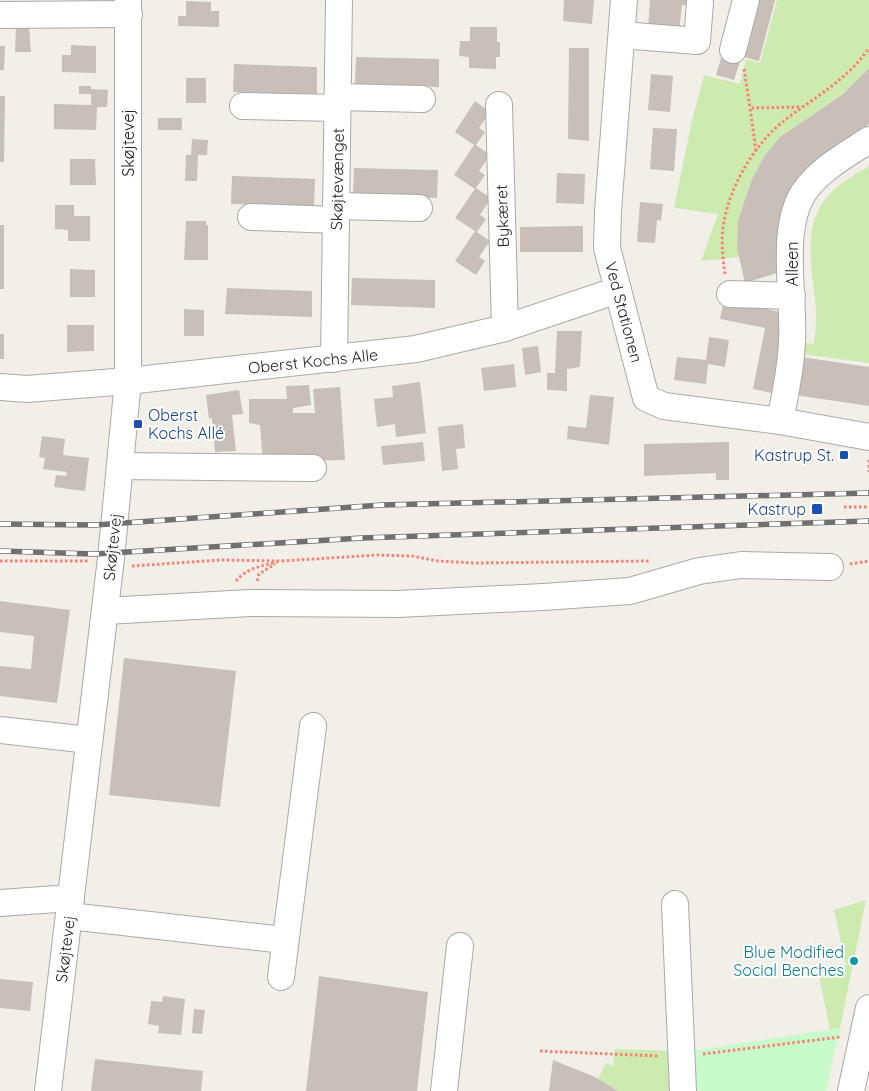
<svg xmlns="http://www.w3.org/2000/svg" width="869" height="1091" font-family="Quicksand,sans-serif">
<rect width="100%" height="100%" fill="#f2efe9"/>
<!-- grass -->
<g fill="#cdebb0">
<polygon points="777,0 869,0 869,68 842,95 780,137 765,155 752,179 738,220 739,257 701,261 718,214 674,208 692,120 704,75 740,84 746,59 760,63"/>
<path d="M869,166V363L802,354L801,342L814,344C815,333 817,321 816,309C813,273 801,229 826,198C838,184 854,175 869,166Z"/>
<polygon points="866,900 840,1028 830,1031 818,971 846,965 834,910"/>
<polygon points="615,1049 673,1051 675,1091 618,1091 598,1079 606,1063 613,1066"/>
</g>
<!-- park -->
<polygon fill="#c8facc" points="840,1028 826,1091 691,1091 691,1051"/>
<!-- building -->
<g fill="#c7bfb8">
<polygon points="564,0 594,0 592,24 563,21"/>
<polygon points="650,0 686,0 686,5 682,5 679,33 648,30"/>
<polygon points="755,0 775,0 759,61 740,56"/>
<polygon points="186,1 211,2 211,11 219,11 219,27 178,26 178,16 186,16"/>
<polygon points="16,26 29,27 31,52 15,52"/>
<polygon points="470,27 497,27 497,42 500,42 500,57 496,57 496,69 469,68 469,57 459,56 460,41 470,41"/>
<polygon points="71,45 96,46 96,73 62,72 62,55 71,55"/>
<polygon points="0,46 5,46 4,70 0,70"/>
<polygon points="569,48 589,48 589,141 568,139"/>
<polygon points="722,55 740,61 734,80 716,75"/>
<polygon points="356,57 439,59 439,87 355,84"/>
<polygon points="234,64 317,67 317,94 233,92"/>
<polygon points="869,68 869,124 793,186 783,206 778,228 776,247 780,272 745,283 737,248 738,220 752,179 765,155 780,137 842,95"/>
<polygon points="651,74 673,76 670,112 648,110"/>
<rect x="186" y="78" width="20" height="25"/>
<polygon points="79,86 91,86 91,89 108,90 107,107 97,107 96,130 54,129 54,104 91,105 91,94 79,94"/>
<polygon points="0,96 5,96 4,162 0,162"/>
<polygon points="475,101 490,112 479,128 485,132 476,145 490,155 479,171 485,175 476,188 491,198 480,215 486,219 477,232 490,241 479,257 485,261 476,275 455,261 475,231 455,218 475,189 454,175 474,145 455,132"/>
<rect x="158" y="118" width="24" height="12"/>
<polygon points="653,128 677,129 674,171 650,169"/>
<polygon points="192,139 208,140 207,155 198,155 197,181 185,181 186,155 191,155"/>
<polygon points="70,159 95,159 96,185 70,185"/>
<polygon points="354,168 438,170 437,198 353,195"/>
<polygon points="557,173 585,174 584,204 556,203"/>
<polygon points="232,176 315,179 314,206 231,204"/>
<polygon points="640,202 663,204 661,221 657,220 655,243 637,242"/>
<polygon points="55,205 74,205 74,216 90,216 90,241 68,241 68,230 55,229"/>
<polygon points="186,221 206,221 206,225 208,225 208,260 184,260"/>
<rect x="0" y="225" width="4" height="64"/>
<polygon points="583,226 583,252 520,252 520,227"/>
<polygon points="70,269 95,270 95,297 70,297"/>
<polygon points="352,278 435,280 435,308 351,305"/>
<polygon points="227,288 312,291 312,317 225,314"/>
<polygon points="724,300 781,312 778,326 785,327 772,393 753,389 765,328 720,319"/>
<polygon points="184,309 204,310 204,336 184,336"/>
<polygon points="67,325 94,325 94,351 67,352"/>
<polygon points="557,331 582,331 580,367 567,369 567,391 547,390 547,373 555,373"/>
<rect x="0" y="334" width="4" height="25"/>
<polygon points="709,337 729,340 725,367 708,364 706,384 674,380 677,357 706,360"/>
<polygon points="538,346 541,372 525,375 522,348"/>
<polygon points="801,357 869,367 869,406 795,395"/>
<polygon points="514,364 516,387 484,391 481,368"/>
<polygon points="420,382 426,433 396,437 395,424 377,427 374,399 393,397 392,386"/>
<polygon points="309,385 311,405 293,408 293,413 315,413 313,389 340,387 345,460 263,462 260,425 249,423 249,399 287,399 286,386"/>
<polygon points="239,390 243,414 232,415 236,451 215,452 212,418 209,419 206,395"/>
<polygon points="590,395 614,397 609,445 567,439 568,426 586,428"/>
<polygon points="463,424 465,448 456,449 458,469 442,471 438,427"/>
<polygon points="42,436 65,439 63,455 89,458 85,491 54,487 56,475 66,476 67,472 43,469 45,458 39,457"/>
<polygon points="423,442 425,461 383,465 381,446"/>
<polygon points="729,442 729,480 716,480 716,473 644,476 644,444"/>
<polygon points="0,601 70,610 57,703 0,696 0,666 31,669 34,636 0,632"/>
<polygon points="124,658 236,671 220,807 109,795"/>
<polygon points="319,976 428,992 417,1091 306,1091"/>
<polygon points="0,979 33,982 30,1011 0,1008"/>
<polygon points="163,996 185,999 181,1035 158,1033 159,1026 148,1024 151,1001 162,1002"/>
<polygon points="194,1009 205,1010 202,1034 192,1033"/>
<polygon points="95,1059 203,1071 201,1091 91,1091"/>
<polygon points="553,1060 595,1077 618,1091 549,1091"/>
</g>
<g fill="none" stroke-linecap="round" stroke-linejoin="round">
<!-- minor casing -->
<g stroke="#a9a9a9" stroke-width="28">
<g id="minor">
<polyline points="624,0 608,211 607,248 646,398 664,406 780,421 869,437"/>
<polyline points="0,15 129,14"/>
<polyline points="622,35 697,41 700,3"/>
<polyline points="733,50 746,0"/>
<polyline points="338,97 422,99"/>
<polyline points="499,105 505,328"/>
<polyline points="243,106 338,108"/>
<polyline points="336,206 419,208"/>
<polyline points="251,217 336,220"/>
<polyline points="730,294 792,296"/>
<polyline points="334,359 339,0"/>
<polyline points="0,387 27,389 128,381 416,349 505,328 618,290"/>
<path d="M780,421C785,395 791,369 792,342C795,298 779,230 804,192C820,169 846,155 869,140"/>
<polyline points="120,466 313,468"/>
<polyline points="105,611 250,603 398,604 543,597 630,591 699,571 741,565 830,567"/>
<polyline points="0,730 89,740"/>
<polyline points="0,903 71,898"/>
<polyline points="675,904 683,1091"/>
<polyline points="69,916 284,940"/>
<polyline points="281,977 313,726"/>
<polyline points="48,1091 111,558 128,381 128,0"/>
<polyline points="444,1091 460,946"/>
<polyline points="851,1091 869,1008"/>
</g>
</g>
<!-- path -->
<g stroke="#fa8072" stroke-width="3" stroke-dasharray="2.5 2.5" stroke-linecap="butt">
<polyline points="744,69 750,108"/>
<polyline points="756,151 750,108 802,107"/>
<path d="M725,274C723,259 721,244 723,228C728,189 753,145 785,120C815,97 847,80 869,48"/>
<polyline points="869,460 869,472"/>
<polyline points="844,507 869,507"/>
<polyline points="0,561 89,561"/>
<polyline points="850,564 869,561"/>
<polyline points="132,566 220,560 282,561 377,555 412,556 438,561 474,563 649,561"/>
<path d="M236,581C247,568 261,566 277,562"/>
<polyline points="257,581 259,574 275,564"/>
<polyline points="540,1051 659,1056"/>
<polyline points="703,1054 840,1037"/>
</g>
<!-- minor -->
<use href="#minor" stroke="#fff" stroke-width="26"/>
<!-- rail casing -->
<g stroke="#707070" stroke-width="5.5">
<g id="rail">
<polyline points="0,524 95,525 382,505 869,493"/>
<polyline points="0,551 94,554 362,538 869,521"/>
</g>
</g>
<!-- rail -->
<use href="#rail" stroke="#fff" stroke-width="4" stroke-dasharray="11" stroke-linecap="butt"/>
</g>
<!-- markers -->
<g fill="#1a4fb4" stroke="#fff" stroke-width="2">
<rect x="133" y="419" width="10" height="10" rx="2.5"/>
<rect x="839" y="450" width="10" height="10" rx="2.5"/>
<rect x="811" y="503" width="12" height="12" rx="2.5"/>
</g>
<circle fill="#0f9aa8" stroke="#fff" stroke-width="2" cx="854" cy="961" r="5"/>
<g text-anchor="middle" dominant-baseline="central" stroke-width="4" stroke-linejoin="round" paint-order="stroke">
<!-- street labels -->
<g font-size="16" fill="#222" stroke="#fff">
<text transform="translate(128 143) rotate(-90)">Skøjtevej</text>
<text transform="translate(337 179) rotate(-89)">Skøjtevænget</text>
<text transform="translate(502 216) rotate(-92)">Bykæret</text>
<text transform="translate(792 264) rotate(-90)">Alleen</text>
<text transform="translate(624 312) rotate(75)">Ved Stationen</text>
<text transform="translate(313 361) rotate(-6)">Oberst Kochs Alle</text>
<text transform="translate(112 547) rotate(-84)">Skøjtevej</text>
<text transform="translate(65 949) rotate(-83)">Skøjtevej</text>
</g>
<!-- transit labels -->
<g font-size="16" fill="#164399" stroke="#fff" text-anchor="end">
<text x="148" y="415" text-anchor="start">Oberst<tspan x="148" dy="18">Kochs Allé</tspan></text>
<text x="834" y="455">Kastrup St.</text>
<text x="806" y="509">Kastrup</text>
</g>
<!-- culture labels -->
<g font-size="16" fill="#0d838f" stroke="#fff" text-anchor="end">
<text x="844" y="952">Blue Modified<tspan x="844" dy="18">Social Benches</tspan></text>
</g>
</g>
</svg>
